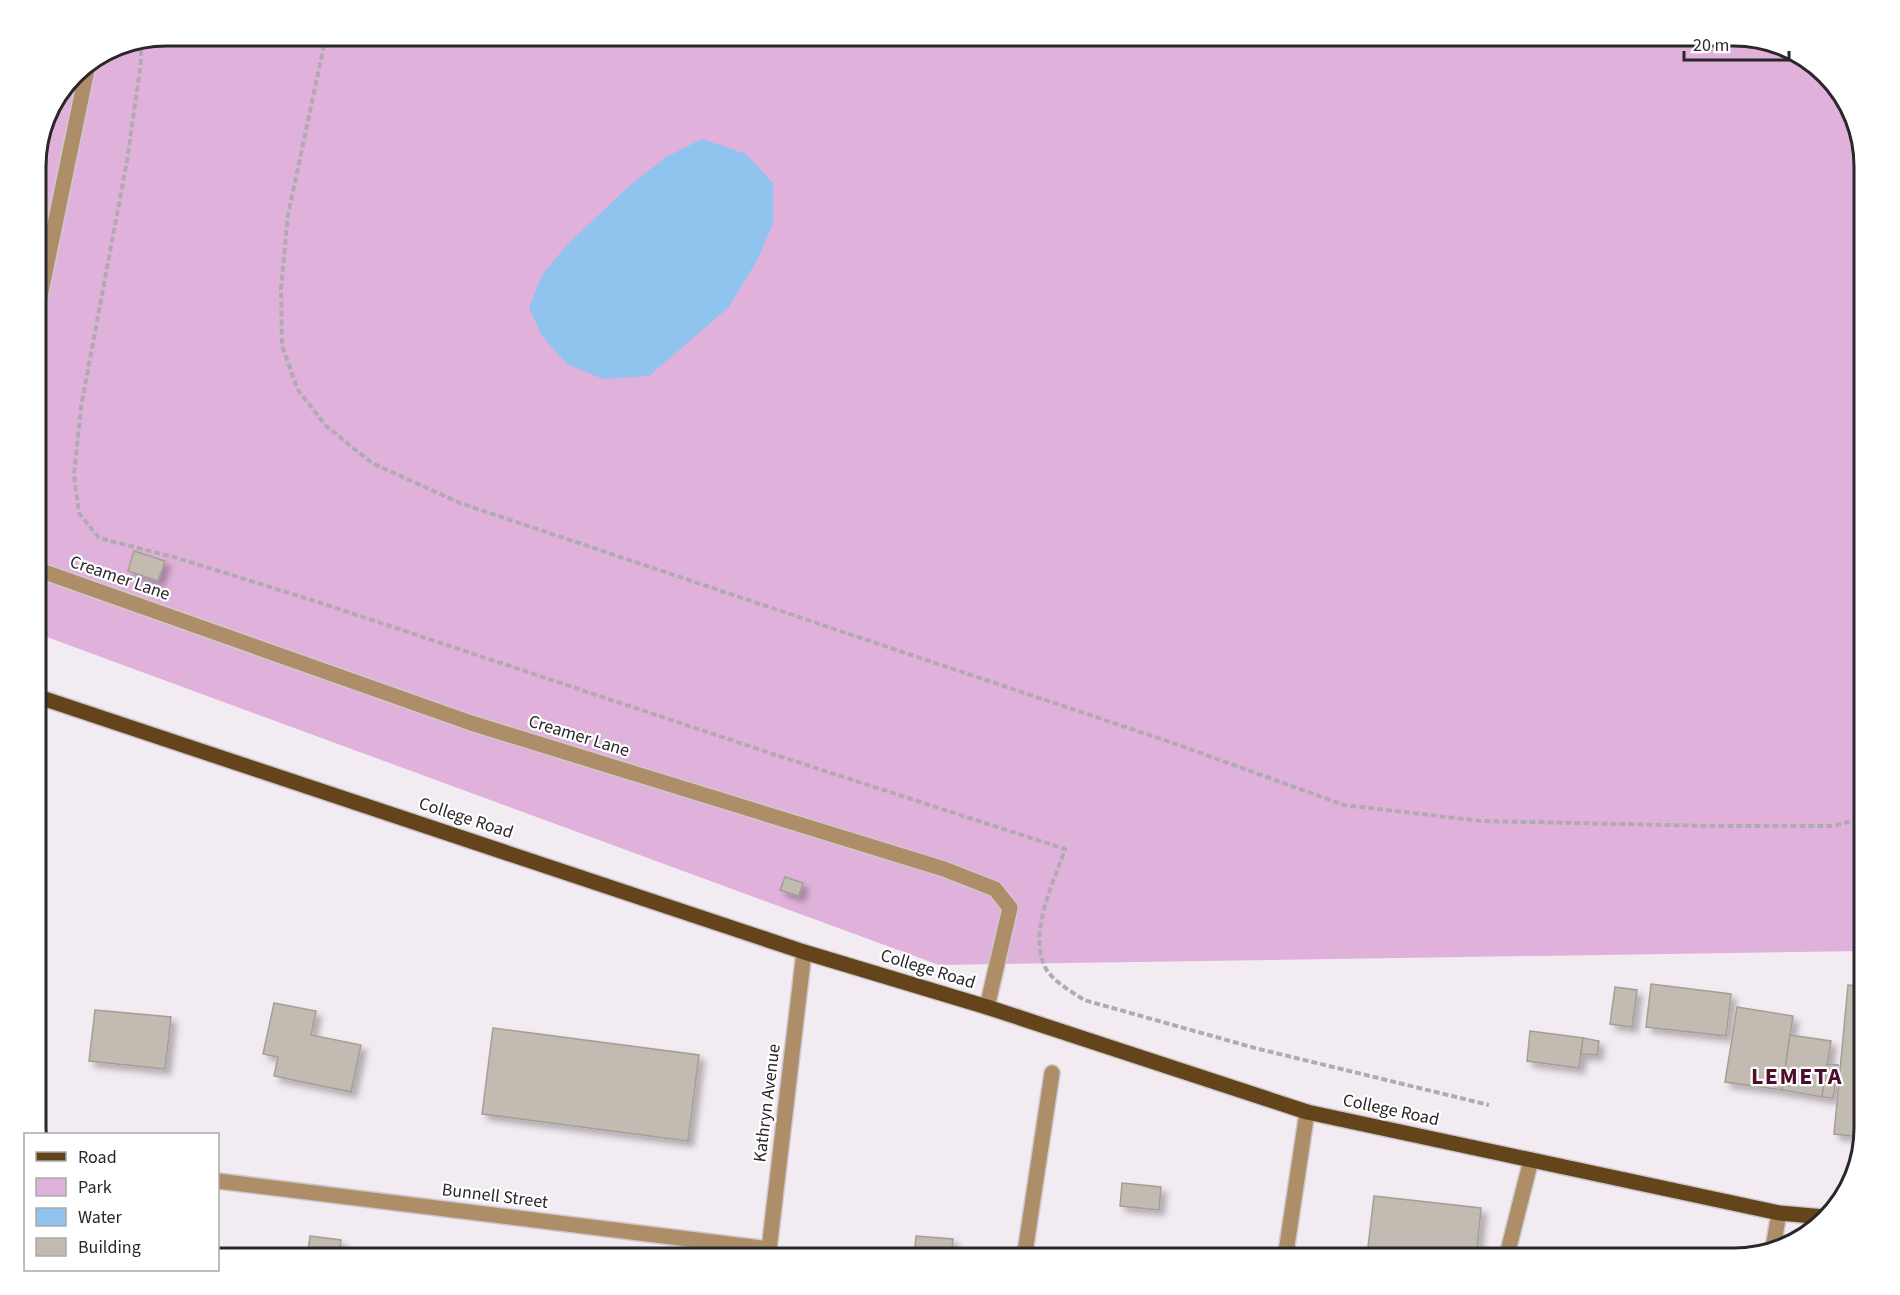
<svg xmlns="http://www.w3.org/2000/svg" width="1900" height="1295" font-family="'Source Sans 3',sans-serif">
<defs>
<filter id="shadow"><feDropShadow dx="5.5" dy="5.5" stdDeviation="3" flood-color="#0004"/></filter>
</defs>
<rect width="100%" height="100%" fill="#f3ebf2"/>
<!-- green -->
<polygon fill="#e0b2db" points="167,36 1733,36 1806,58 1847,102 1864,166 1864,951 939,965 36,633 36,158 46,116 75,74 117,46"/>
<!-- water -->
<polygon fill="#90c3ee" points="702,139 746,154 773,183 773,223 758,259 728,308 649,376 603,379 567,364 542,336 529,308 542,275 566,246 628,187 666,157"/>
<!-- building -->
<g fill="#c1bbb2" stroke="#a49e95" stroke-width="1.5" filter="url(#shadow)">
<polygon points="134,551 165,561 158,581 128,571"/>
<polygon points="785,877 803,883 799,896 780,890"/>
<polygon points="1651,984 1731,994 1726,1036 1646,1027"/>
<polygon points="1848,985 1864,987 1864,1129 1861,1137 1834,1134"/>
<polygon points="1615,987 1637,990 1632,1027 1610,1024"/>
<polygon points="274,1003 316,1011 311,1035 361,1045 351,1092 274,1076 278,1057 263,1054"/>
<polygon points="1737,1007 1793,1016 1782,1090 1725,1082"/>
<polygon points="95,1010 171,1017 165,1069 89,1061"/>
<polygon points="493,1028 699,1055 688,1141 482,1114"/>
<polygon points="1530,1031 1583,1038 1579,1068 1527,1061"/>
<polygon points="1790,1035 1831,1041 1822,1097 1782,1090"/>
<polygon points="1583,1038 1599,1041 1597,1055 1581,1054"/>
<polygon points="1827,1064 1838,1065 1833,1098 1822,1097"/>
<polygon points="1122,1183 1161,1187 1159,1210 1120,1206"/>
<polygon points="1374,1196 1481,1208 1476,1259 1430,1259 1431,1254 1368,1247"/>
<polygon points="310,1236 341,1240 338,1259 307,1259"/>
<polygon points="916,1236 953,1239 951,1259 914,1259"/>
<polygon points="1110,1250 1144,1253 1144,1259 1109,1259"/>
</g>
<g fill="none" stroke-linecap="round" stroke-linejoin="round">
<!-- lane casing -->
<g stroke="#cfc8ce" stroke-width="18">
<g id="lane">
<polyline points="36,316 88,65"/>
<polyline points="1024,1259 1052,1073"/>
<polyline points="1506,1259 1531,1160"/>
</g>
</g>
<!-- street casing -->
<g stroke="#cfc8ce" stroke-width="18">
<g id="street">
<polyline points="36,569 471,723 944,869 995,889 1010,908 987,1007"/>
<polyline points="218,1181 769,1249"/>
<polyline points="1773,1248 1779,1213"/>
<polyline points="768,1258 804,952"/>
<polyline points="1285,1259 1307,1112"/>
</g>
</g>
<!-- primary casing -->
<g stroke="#cfc8ce" stroke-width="18">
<polyline id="primary" points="36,696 804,952 987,1007 1307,1112 1779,1213 1825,1217"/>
</g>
<!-- path -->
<g stroke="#b1abb1" stroke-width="4" stroke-dasharray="6 3" stroke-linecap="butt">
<polyline points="326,36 288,215 281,288 282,346 298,390 326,426 372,463 460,503 1173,743 1344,805 1481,821 1714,826 1832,826 1864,818"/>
<path d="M141,41V62L127,161L81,407L74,475L79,513L99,538L177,558L318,602L779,756L1065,849C1054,882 1028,933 1045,967C1052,981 1071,991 1084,1000L1255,1048L1489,1105"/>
</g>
<!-- lane -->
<use href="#lane" stroke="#ad8e69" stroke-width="15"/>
<!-- street -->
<use href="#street" stroke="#ad8e69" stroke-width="15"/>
<!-- primary -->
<use href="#primary" stroke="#64451b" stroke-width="15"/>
</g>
<g text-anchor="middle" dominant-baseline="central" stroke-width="4.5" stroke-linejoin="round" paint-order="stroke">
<!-- street labels -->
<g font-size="18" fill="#2a272a" stroke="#fff">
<text transform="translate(120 578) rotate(19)">Creamer Lane</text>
<text transform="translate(579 736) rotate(17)">Creamer Lane</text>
<text transform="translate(466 818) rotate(18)">College Road</text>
<text transform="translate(928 969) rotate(17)">College Road</text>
<text transform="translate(767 1103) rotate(-83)">Kathryn Avenue</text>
<text transform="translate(1391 1110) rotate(12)">College Road</text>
<text transform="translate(495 1196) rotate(7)">Bunnell Street</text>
</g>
<!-- district labels -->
<g font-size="24" font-weight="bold" letter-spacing="1.5" fill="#4d0e30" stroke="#fff">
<text x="1797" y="1076">LEMETA</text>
</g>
</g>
<!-- crop -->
<path d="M0 0H1900V1295H0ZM166 46H1734A120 120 0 0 1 1854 166V1128A120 120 0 0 1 1734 1248H166A120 120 0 0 1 46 1128V166A120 120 0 0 1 166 46Z" fill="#fff" fill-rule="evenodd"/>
<path fill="none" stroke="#2a272a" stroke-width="3" d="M166 46H1734A120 120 0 0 1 1854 166V1128A120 120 0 0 1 1734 1248H166A120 120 0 0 1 46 1128V166A120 120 0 0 1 166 46Z"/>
<!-- legend -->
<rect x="24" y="1133" width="195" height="138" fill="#ffffff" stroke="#aaa9aa" stroke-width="1.5"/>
<rect x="36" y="1152" width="30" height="9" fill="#64451b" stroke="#aaa9aa" stroke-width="1.5"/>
<text x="78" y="1163" font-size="18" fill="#2a272a">Road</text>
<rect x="36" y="1178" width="30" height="18" fill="#e0b2db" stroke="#aaa9aa" stroke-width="1.5"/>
<text x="78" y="1193" font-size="18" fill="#2a272a">Park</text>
<rect x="36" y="1208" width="30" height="18" fill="#90c3ee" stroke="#aaa9aa" stroke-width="1.5"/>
<text x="78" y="1223" font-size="18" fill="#2a272a">Water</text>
<rect x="36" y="1238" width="30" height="18" fill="#c1bbb2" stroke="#aaa9aa" stroke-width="1.5"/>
<text x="78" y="1253" font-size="18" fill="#2a272a">Building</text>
<!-- scale -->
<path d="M1684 51v9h105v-9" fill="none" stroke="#2a272a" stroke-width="3"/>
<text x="1693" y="51" font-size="18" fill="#2a272a" stroke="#ffffff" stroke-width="4.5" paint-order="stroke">20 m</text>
</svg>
